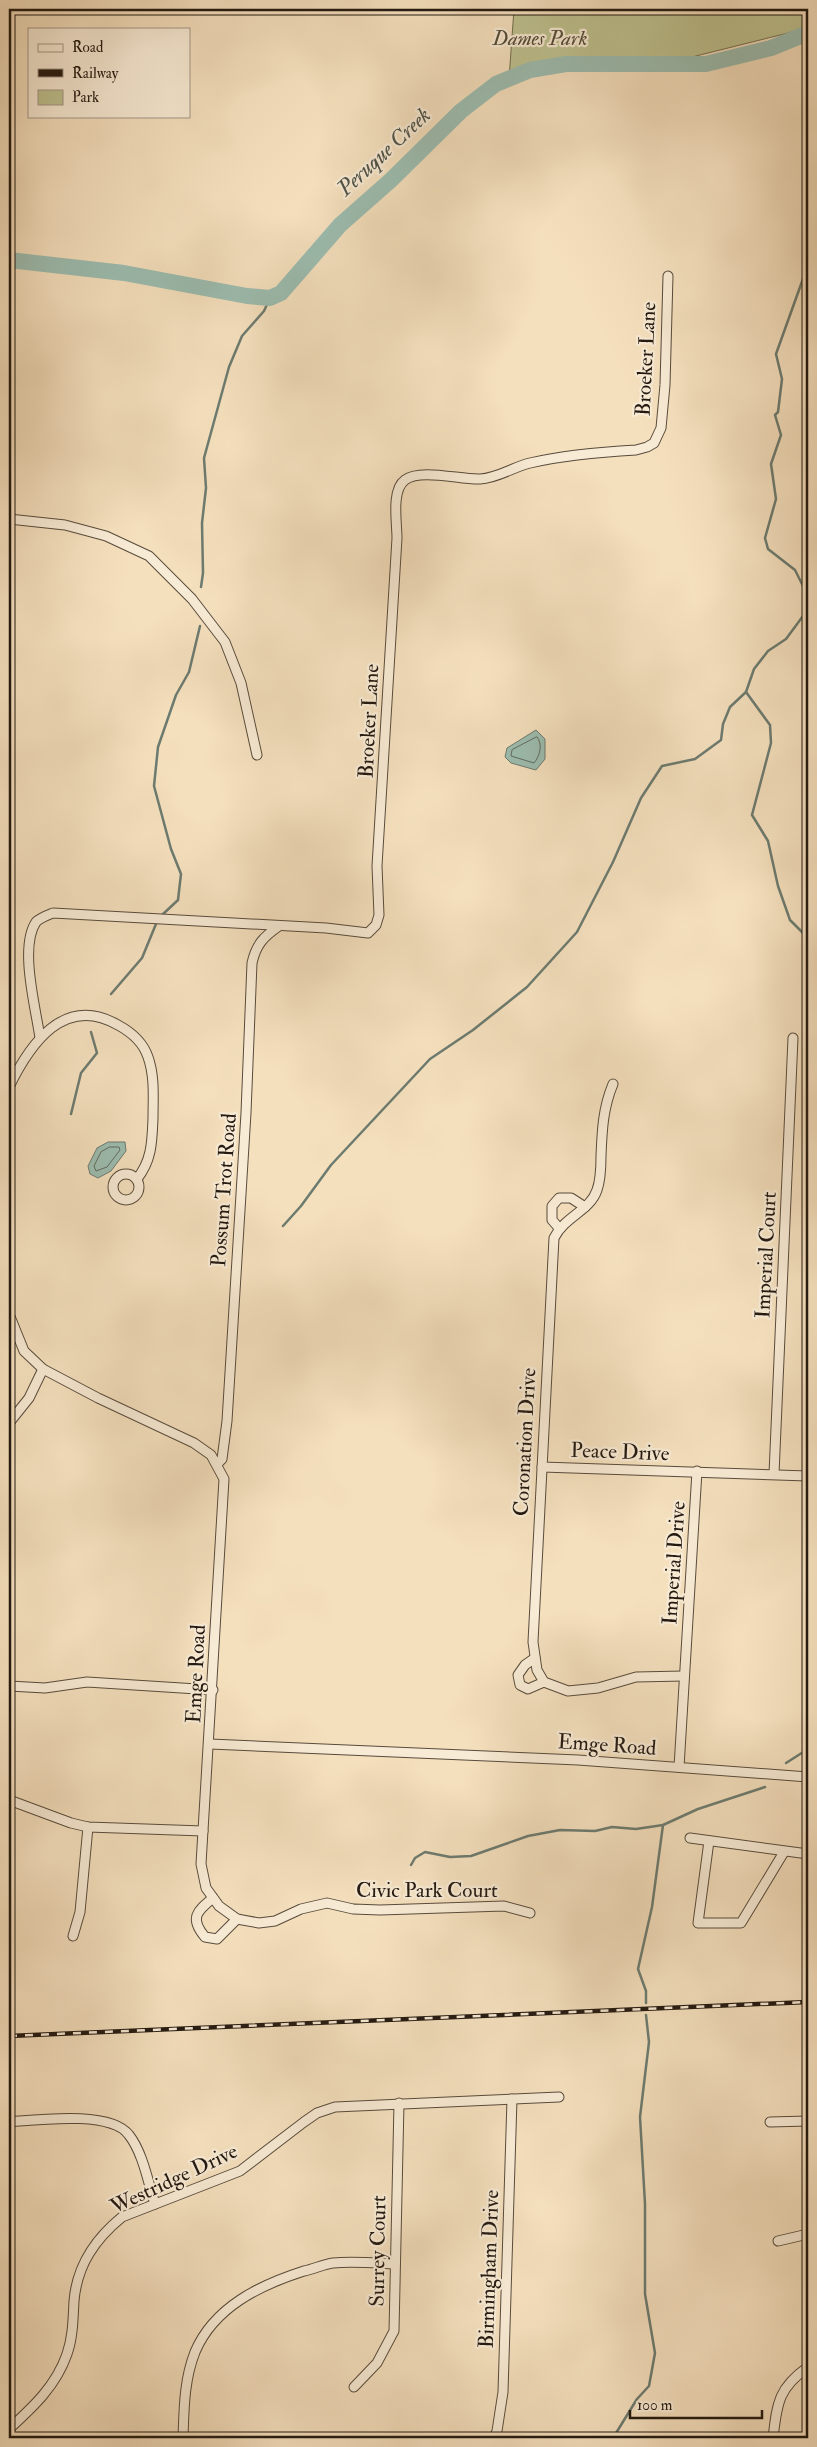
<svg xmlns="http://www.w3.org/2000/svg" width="817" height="2447" font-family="'IM FELL Double Pica',serif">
<rect width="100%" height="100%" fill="#f5e0be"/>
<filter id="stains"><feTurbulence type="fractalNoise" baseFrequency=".004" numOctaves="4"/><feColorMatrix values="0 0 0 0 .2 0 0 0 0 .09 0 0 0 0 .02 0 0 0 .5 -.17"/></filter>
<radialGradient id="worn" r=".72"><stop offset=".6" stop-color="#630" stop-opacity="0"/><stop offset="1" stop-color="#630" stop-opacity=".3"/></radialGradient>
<!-- green -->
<polygon fill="#bec290" stroke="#706e50" points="514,9 808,9 808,28 684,59 557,62 509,79"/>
<!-- water -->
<g fill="#9cbdb0" stroke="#6c7b70">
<polygon points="536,730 545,739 545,759 536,770 511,763 505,757 507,748"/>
<polygon points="108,1142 125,1142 126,1151 111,1171 98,1178 90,1174 88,1166 97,1148"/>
</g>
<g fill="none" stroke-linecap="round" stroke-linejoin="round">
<!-- shore -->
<g stroke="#606b60" stroke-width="1">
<path d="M537,737C543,744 540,756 534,763L511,756L512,750Z"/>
<polygon points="110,1147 119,1147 120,1150 107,1167 96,1171 94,1166 101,1152"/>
</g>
<!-- stream -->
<g stroke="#6c7b70" stroke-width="2.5">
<polyline points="201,587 203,573 202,523 206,488 204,458 229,367 242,336 264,311 270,298"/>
<polyline points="746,692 770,725 771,743 752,815 768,841 778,886 790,920 808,938"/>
<polyline points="161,916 178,900 181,874 171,849 154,786 158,747 176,695 189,672 200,626"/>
<polyline points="111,994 142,958 156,924"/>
<polyline points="71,1114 81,1073 97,1053 91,1032"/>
<polyline points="283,1226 301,1206 331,1165 430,1059 473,1030 527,987 577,932 613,862 641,798 662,766 695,759 721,740 723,724 730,707 746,692 754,669 768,651 786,639 803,616 808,596 795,570 768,549 765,538 776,499 771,464 781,435 775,415 778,412 782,379 776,354 804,276"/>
<polyline points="786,1763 808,1749"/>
<polyline points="411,1865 415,1858 425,1852 450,1857 471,1856 528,1836 560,1830 595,1831 612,1827 636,1829 663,1825 698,1809 765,1787"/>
<polyline points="646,2003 646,1991 638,1969 652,1907 663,1825"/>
<polyline points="613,2438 637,2399 649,2386 655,2353 645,2294 645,2204 640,2117 649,2042 646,2015"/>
</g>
<!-- river -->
<polyline stroke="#9cbdb0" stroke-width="16" points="9,260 124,273 247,296 270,298 281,293 340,225 391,180 461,111 496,84 530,70 566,64 706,64 771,48 808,33"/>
<!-- minor casing -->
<g stroke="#584b3c" stroke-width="11">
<g id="minor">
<polyline points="9,519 65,525 106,536 149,556 192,599 225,642 241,683 257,755"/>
<path d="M40,1038C36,1009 19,947 36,922C40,918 48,915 53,913L326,928L368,933L376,925L379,915L377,866L397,538C397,523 391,490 405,480C420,468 461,480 480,479C498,478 513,467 530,463C565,455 600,452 636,450L647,447L654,443L661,428L665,385L668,276"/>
<path d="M613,1084C603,1108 602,1130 601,1156C601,1167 601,1179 597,1190C590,1211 565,1216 554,1238L533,1642L537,1670L544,1682L568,1691L598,1688L636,1677L684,1676"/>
<path d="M9,1087C30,1044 64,994 118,1025C131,1032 143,1042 148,1057C155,1077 153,1098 153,1118C152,1142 152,1160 137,1179"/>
<circle cx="126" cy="1187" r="13"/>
<polyline points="559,1228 552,1220 552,1206 559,1198 571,1198 585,1207"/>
<polyline points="9,1314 24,1351 43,1369 98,1398 194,1443 211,1455 224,1479 201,1864 206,1888 219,1906 237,1919 259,1923 275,1921 301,1909 327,1903 353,1909 380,1910 504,1906 530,1913"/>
<polyline points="9,1423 29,1398 43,1369"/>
<path d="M217,1464L222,1459L227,1421L246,1113L252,963C256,945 263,937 279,926"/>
<polyline points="542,1467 808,1476"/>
<polyline points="774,1474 793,1038"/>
<polyline points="535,1658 525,1665 518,1675 520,1685 528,1689 544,1682"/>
<polyline points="9,1686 45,1688 87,1682 213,1690"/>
<polyline points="210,1744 578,1760 808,1777"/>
<polyline points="679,1767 697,1471"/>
<polyline points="9,1800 71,1823 88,1827 203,1831"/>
<polyline points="690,1838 808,1854"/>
<polyline points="709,1841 698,1923 741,1923 784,1852"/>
<path d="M213,1898C197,1911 189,1918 205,1937L217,1939L237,1919"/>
<polyline points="73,1936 80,1912 88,1827"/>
<path d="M9,2122C36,2120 111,2110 129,2135C143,2153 148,2182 155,2204"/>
<polyline points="770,2122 808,2121"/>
<polyline points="778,2241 808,2234"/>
<polyline points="354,2387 377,2363 394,2331 399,2103"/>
<path d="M9,2429C33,2407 56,2386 67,2354C73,2337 73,2319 74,2301C77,2265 95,2239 122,2217L240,2171L304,2122L317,2113L335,2107L559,2097"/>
<path d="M183,2438C184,2409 184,2380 195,2352C214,2307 260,2285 304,2271C314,2269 324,2264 333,2263C353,2261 374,2263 394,2264"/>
<polyline points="494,2438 497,2431 503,2392 512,2099"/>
<path d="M773,2438C777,2404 778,2388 808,2367"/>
</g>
</g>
<!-- minor -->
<use href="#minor" stroke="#f8ebd5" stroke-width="9"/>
<!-- rail casing -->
<g stroke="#231911" stroke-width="4.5">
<polyline id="rail" points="9,2036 808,2002"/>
</g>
<!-- rail -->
<use href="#rail" stroke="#f8ebd5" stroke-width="2.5" stroke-dasharray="8" stroke-linecap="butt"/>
</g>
<g text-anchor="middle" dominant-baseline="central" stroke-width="4.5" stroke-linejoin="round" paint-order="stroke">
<!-- park labels -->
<g font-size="21" font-style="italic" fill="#524c37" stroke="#f8ebd5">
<text x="540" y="38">Dames Park</text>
</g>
<!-- street labels -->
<g font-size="21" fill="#231911" stroke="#f8ebd5">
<text transform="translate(646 359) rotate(-87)">Broeker Lane</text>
<text transform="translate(369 721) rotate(-87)">Broeker Lane</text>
<text transform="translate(224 1190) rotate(-86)">Possum Trot Road</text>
<text transform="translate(766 1255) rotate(-87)">Imperial Court</text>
<text transform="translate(525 1442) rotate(-87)">Coronation Drive</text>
<text transform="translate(620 1452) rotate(2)">Peace Drive</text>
<text transform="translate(674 1563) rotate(-86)">Imperial Drive</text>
<text transform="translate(196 1674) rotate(-87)">Emge Road</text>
<text transform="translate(607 1745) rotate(4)">Emge Road</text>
<text x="427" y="1890">Civic Park Court</text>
<text transform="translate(174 2179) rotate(-25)">Westridge Drive</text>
<text transform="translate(378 2251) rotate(-89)">Surrey Court</text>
<text transform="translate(489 2269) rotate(-88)">Birmingham Drive</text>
</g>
<!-- water labels -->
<g font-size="22" font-style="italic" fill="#4d5249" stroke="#f8ebd5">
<text transform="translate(384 152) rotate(-43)">Peruque Creek</text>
</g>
</g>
<!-- margin -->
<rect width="817" height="2447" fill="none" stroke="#f5e0be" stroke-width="30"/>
<rect x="10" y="10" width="797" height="2427" fill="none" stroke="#231911" stroke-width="2.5"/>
<rect x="15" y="15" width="787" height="2417" fill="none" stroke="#231911"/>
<!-- legend -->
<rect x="28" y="28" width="162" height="90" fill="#f8ebd5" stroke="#a39787"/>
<rect x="38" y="44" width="25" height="8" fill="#f8ebd5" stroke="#a39787"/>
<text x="72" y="52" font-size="15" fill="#231911">Road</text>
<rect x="38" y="69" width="25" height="8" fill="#231911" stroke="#a39787"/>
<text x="72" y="78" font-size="15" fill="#231911">Railway</text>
<rect x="38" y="90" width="25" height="15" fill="#bec290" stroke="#a39787"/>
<text x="72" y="102" font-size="15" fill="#231911">Park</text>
<!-- scale -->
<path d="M630 2410v8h132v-8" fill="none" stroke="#231911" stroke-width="2.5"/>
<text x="637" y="2410" font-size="15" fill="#231911" stroke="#f8ebd5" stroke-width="4" paint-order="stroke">100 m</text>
<rect width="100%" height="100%" filter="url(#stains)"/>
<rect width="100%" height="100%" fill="url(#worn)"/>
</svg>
